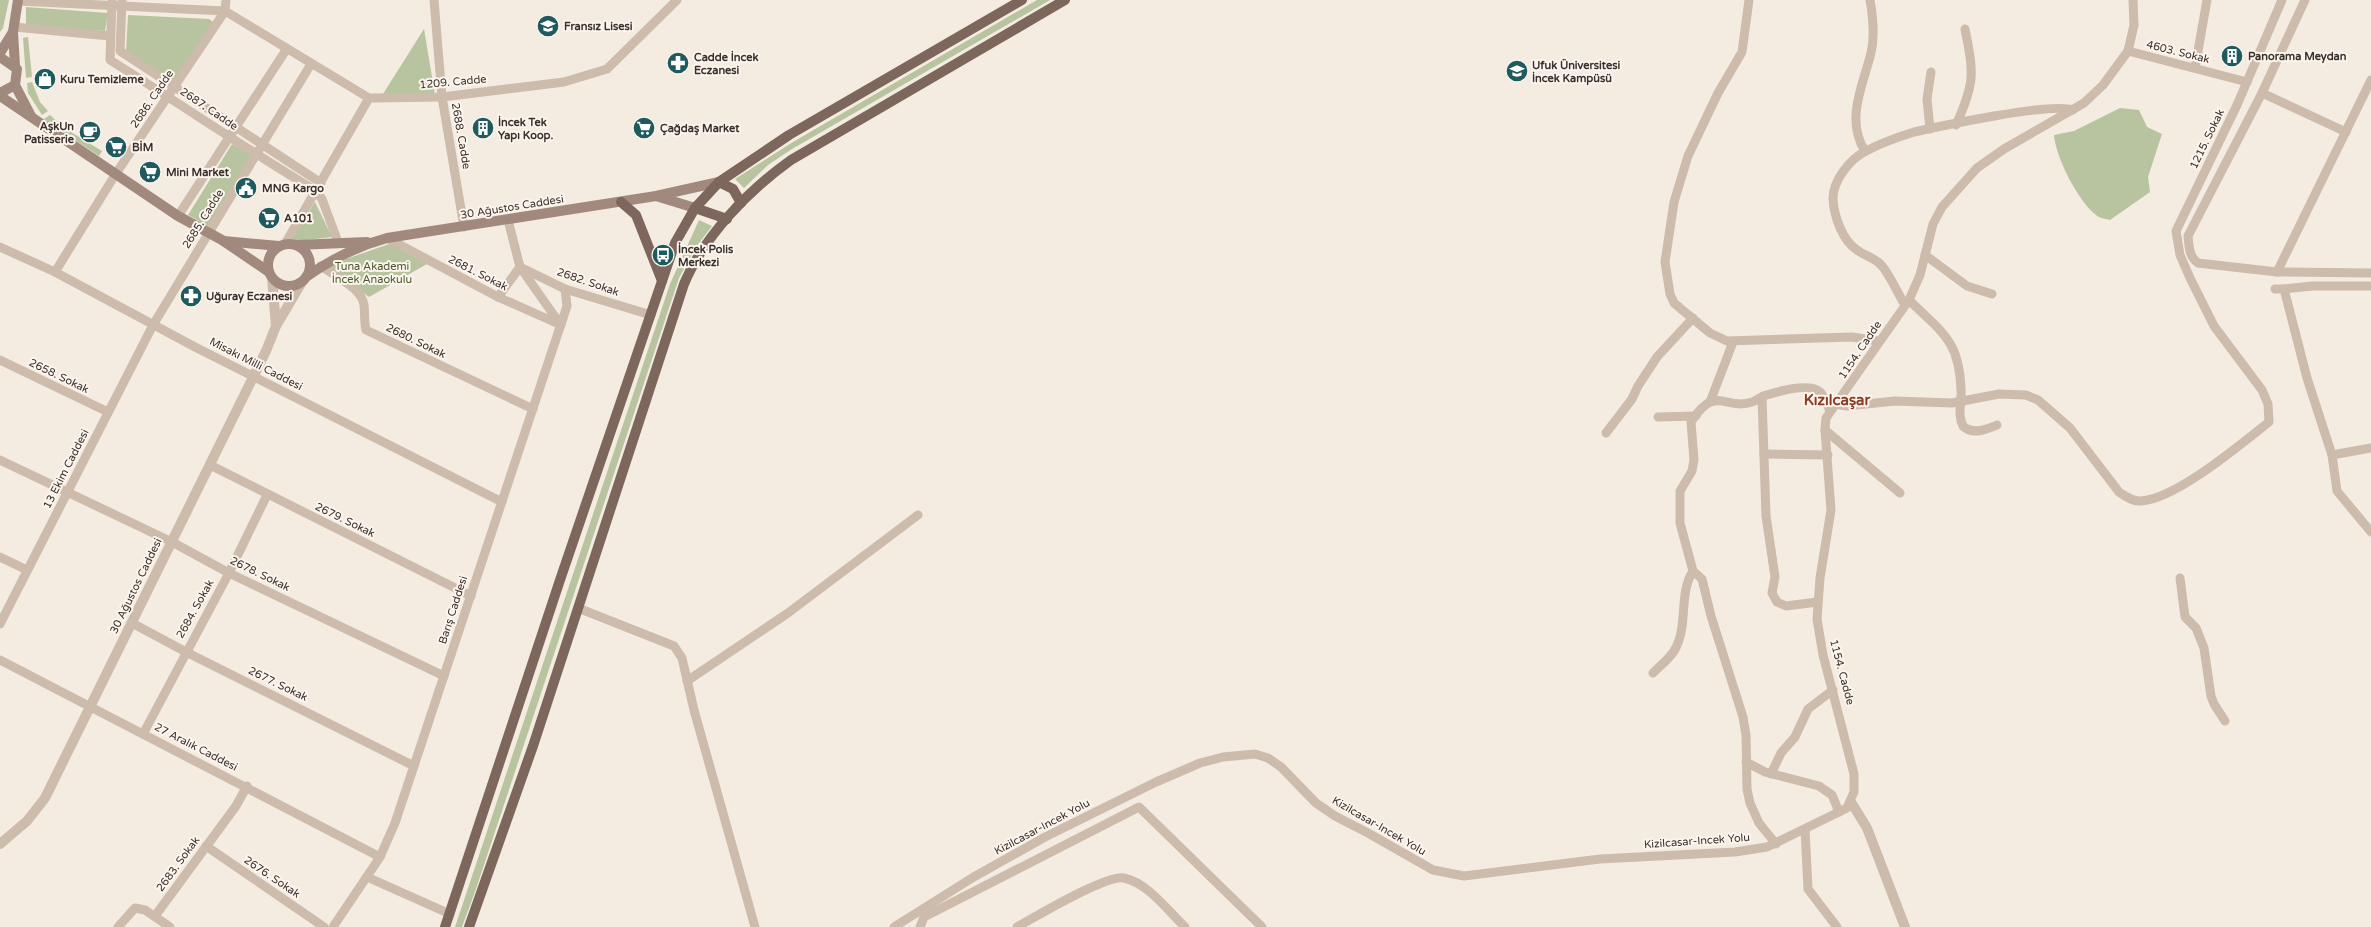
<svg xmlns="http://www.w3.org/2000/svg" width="2371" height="927" font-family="'Varela Round',sans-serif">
<rect width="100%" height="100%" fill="#f4ebe1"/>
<!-- green -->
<g fill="#b8c4a0">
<polygon points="0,0 9,0 3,28 0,32"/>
<polygon points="1037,0 1050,0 792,149 768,165 744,188 735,179 793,142"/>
<polygon points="26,7 108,13 105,31 26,26"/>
<polygon points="128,15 209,19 213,22 175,82 126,52"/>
<polygon points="424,29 435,95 383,94"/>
<polygon points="28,37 32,77 26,78 23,38"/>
<polygon points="32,82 40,102 48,111 42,115 28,93 27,83"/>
<path d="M2120,108L2139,110L2147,127L2162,134L2148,177L2150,192L2110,220C2106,219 2099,218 2096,215C2078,201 2056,158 2054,135L2074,131Z"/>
<polygon points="50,115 66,129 102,151 99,156 46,121 44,119"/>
<polygon points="232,144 253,156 209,227 188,215"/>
<polygon points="315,202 332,237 289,242"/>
<polygon points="699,220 712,226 696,247 679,278 476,889 462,927 455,927 670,284"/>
<polygon points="392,243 427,264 369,297 326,266"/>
</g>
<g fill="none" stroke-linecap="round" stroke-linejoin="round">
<!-- minor -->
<g stroke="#cdbbac" stroke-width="9">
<path d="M112,0L110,60C179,103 246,149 316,191L322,199L338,242"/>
<polyline points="434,0 442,97 464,227"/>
<polyline points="1749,0 1742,52 1718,93 1688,156 1674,202 1665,262 1670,294 1674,303 1710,333 1727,341 1852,337 1878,341"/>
<path d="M2305,0L2262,93L2188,236C2189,246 2189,257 2198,263L2277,272L2371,273"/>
<polyline points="18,1 225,11 369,98 375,98 442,97 564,82 607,69 677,0"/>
<polyline points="122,1 120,51 321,183"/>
<polyline points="14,27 110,36"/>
<polyline points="2128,51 2247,82"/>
<polyline points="2195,68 2207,0"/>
<polyline points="2262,93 2346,132"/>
<path d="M1956,125C1975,83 1974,74 1965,29"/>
<polyline points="1930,129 1927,99 1931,72"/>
<path d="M1865,151C1845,120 1863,85 1871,53C1875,36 1873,17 1870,0"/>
<polyline points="178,216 286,50"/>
<polyline points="508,220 520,267 565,289 651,315"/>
<polyline points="387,238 498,297 561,325"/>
<polyline points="285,244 369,98"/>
<polyline points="0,247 55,272 195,347 502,502"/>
<polyline points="1925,255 1967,286 1992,294"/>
<path d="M321,266C334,276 362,288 364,305C365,314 364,321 366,330L533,409"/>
<polyline points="55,272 115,175 225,11 226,0"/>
<polyline points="2277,272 2371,80"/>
<polyline points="2275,289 2284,289 2307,378 2332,455 2337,491 2371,532"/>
<polyline points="2284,289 2312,286 2371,286"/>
<polyline points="498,297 520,267 560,324"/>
<path d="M1909,300C1941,332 1959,339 1961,389C1962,402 1957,414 1963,426C1972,435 1986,430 1997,425"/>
<path d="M1905,305C1898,294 1890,275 1882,266C1876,258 1865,256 1857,250C1842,240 1834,216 1833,199C1833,180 1850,159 1866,151C1881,143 1898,137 1914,132C1941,126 2052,102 2073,110"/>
<polyline points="0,360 108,412"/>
<polyline points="1762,397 1766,516 1775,577 1772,593 1777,602 1786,606 1817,602"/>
<polyline points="1710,402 1733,342"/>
<path d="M1835,404L1847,406L1895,401L1952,403L1999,394L2026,395L2038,400L2070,428L2119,492C2125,496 2133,502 2141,501C2176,499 2241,444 2269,422L2268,404L2262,390L2214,326L2190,278L2180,255L2176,231L2237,105L2282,0"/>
<polyline points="1658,417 1696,416"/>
<polyline points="1825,430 1900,493"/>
<polyline points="1606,433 1632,399 1638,386 1657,357 1693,318"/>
<polyline points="1764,454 1828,455"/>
<polyline points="2332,455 2371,448"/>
<polyline points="0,460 172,542 229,573 444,676"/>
<polyline points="210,465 471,596"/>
<polyline points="0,557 27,570"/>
<polyline points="2180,578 2185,617 2196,628 2204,648 2211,696 2214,704 2225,721"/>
<polyline points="578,608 674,646 682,658 694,710 755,927"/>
<polyline points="132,623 186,652 414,766"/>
<polyline points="0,624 153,325 311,64"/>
<polyline points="0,660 380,857"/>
<path d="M1653,673C1660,666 1669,659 1674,651C1689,627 1678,594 1693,571"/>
<polyline points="687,681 788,613 918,515"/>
<polyline points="143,734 229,573 267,495"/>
<polyline points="1746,762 1765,772 1819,786 1832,795 1839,812"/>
<polyline points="1771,774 1781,753 1795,737 1808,709 1833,690"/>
<polyline points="1805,829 1808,889 1837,927"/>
<path d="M1776,844L1759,823L1750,803L1747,789L1746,735L1743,717L1711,616L1702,579L1693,571L1680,523V491L1692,471L1694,460L1691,422C1716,383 1725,411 1752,402C1756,401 1759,398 1763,396C1776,392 1809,382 1820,392C1825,397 1827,404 1830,411"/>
<polyline points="206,846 324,927"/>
<polyline points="367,877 450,914"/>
<polyline points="155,916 236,806 247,786"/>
<polyline points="118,927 135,908 145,910 170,927"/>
<polyline points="333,927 380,857 395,823 567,306 565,289"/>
<polyline points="894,927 972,878 1045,837 1156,782 1200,763 1223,757 1255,754 1268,758 1281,767 1316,803 1335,816 1368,833 1433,870 1464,876 1600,859 1735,852 1767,847 1847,808 1854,792 1854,774 1823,655 1817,619 1820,578 1831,510 1825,430 1826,418 1909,300 1920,275 1933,224 1942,207 1977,168 2004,149 2084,103 2103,85 2128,51 2134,25 2133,0"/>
<polyline points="920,927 924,917 1139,807 1262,927"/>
<path d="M1017,927C1035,917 1107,874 1124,878C1148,883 1168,911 1185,927"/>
</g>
<!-- tertiary -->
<g stroke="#cdbbac" stroke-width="10">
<polyline points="272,278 276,326"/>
<polyline points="1851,802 1867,828 1905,927"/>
<polyline points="0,844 27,821 45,798 266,351 276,326 302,282"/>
</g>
<!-- secondary -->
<g stroke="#a18a7d" stroke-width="10">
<polyline points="0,53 13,32"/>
<polyline points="0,57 17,69 15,85 0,93"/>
<polyline points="15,66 13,32 18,0"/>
<polyline points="15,85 31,116"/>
<polyline points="0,96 178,216 222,240 269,272"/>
<polyline points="656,196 695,208"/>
<polyline points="224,241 279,246"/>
<circle cx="289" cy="265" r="21"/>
<polyline points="297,245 367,242"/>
<path d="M306,277C330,260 358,246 387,238L656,196L719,182"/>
</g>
<!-- primary -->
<g stroke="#7d675c" stroke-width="10">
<polyline points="719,182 733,189 741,203"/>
<polyline points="621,202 636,215 662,281"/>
<polyline points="695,208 727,219"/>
<polyline points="445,927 560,580 675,243 695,208 719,182 789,135 1022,0"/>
<path d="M469,927L533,746L684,284C704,236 749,190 791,160L1065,0"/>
</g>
</g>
<!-- icons -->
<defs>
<g id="school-disc" transform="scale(1.15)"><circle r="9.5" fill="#1f5a5e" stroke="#fbf5ee"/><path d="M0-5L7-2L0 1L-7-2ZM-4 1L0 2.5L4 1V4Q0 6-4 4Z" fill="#fff"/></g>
<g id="building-disc" transform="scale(1.15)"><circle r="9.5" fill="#1f5a5e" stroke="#fbf5ee"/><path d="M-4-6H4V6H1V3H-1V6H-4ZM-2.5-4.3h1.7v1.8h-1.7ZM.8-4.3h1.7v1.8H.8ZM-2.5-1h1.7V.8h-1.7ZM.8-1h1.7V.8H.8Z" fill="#fff"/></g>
<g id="pharmacy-disc" transform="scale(1.15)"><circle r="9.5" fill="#1f5a5e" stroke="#fbf5ee"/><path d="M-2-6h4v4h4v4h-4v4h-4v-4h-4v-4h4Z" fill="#fff"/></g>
<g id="university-disc" transform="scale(1.15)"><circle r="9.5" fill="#1f5a5e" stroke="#fbf5ee"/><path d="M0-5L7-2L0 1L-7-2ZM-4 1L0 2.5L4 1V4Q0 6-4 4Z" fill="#fff"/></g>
<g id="shop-disc" transform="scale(1.15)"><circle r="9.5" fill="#1f5a5e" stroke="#fbf5ee"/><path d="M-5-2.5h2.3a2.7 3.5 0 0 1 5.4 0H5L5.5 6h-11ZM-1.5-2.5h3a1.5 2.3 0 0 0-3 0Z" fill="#fff"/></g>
<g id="supermarket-disc" transform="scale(1.15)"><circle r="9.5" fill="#1f5a5e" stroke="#fbf5ee"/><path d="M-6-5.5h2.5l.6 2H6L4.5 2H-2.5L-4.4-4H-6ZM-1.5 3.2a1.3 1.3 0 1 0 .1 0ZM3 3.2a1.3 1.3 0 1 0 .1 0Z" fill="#fff"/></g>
<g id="cafe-disc" transform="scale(1.15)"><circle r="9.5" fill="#1f5a5e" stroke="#fbf5ee"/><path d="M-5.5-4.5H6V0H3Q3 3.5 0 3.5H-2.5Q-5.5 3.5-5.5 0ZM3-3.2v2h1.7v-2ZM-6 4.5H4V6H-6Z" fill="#fff"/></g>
<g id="civic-disc" transform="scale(1.15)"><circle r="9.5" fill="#1f5a5e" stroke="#fbf5ee"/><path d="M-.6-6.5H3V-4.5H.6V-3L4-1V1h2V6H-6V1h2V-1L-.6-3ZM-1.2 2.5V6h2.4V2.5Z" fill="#fff"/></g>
<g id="bus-disc" transform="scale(1.15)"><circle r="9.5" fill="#1f5a5e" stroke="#fbf5ee"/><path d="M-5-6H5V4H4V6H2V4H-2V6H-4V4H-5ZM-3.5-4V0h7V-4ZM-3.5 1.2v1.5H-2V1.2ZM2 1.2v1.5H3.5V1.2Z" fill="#fff"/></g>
</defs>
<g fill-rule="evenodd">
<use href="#school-disc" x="548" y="26"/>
<use href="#building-disc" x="2232" y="56"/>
<use href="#pharmacy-disc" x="678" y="63"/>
<use href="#university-disc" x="1517" y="71"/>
<use href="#shop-disc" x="45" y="79"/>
<use href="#building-disc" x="483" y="128"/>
<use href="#supermarket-disc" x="644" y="128"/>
<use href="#cafe-disc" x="90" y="132"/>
<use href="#supermarket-disc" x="116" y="147"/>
<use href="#supermarket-disc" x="150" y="172"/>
<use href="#civic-disc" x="246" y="188"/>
<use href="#supermarket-disc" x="269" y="218"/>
<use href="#bus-disc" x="663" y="255"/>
<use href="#pharmacy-disc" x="191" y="296"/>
</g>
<g text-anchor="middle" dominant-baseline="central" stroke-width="4" stroke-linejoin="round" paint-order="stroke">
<!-- poi labels -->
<g font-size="11" font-weight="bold" fill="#3b302b" stroke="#fbf5ee" text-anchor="start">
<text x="564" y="26">Fransız Lisesi</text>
<text x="2248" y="56">Panorama Meydan</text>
<text x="694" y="57">Cadde İncek<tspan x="694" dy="13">Eczanesi</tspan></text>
<text x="1532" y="65">Ufuk Üniversitesi<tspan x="1532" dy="13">İncek Kampüsü</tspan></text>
<text x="60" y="79">Kuru Temizleme</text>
<text x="498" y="122">İncek Tek<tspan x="498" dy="13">Yapı Koop.</tspan></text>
<text x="74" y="126" text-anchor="end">AşkUn<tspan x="74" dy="13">Patisserie</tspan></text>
<text x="660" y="128">Çağdaş Market</text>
<text x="132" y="147">BİM</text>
<text x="166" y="172">Mini Market</text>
<text x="262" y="188">MNG Kargo</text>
<text x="284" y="218">A101</text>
<text x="678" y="249">İncek Polis<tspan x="678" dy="13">Merkezi</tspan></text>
<text x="206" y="296">Uğuray Eczanesi</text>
</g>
<!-- street labels -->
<g font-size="11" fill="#3b302b" stroke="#fbf5ee">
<text transform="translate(2178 52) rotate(14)">4603. Sokak</text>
<text transform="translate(453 82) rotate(-5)">1209. Cadde</text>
<text transform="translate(152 99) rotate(-56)">2686. Cadde</text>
<text transform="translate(209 109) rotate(34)">2687. Cadde</text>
<text transform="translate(461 136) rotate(80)">2688. Cadde</text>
<text transform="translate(2207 139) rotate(-64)">1215. Sokak</text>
<text transform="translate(512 207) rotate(-9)">30 Ağustos Caddesi</text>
<text transform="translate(203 219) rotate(-58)">2685. Cadde</text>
<text transform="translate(478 273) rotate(27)">2681. Sokak</text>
<text transform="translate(588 282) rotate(19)">2682. Sokak</text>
<text transform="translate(416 341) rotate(26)">2680. Sokak</text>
<text transform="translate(1860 350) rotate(-56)">1154. Cadde</text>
<text transform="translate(256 364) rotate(27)">Misakı Milli Caddesi</text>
<text transform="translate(59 376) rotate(26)">2658. Sokak</text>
<text transform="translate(66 469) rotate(-63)">13 Ekim Caddesi</text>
<text transform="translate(345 520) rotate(26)">2679. Sokak</text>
<text transform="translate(260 574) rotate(26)">2678. Sokak</text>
<text transform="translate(136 586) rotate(-64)">30 Ağustos Caddesi</text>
<text transform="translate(195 609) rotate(-61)">2684. Sokak</text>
<text transform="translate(453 610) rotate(-72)">Barış Caddesi</text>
<text transform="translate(1842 672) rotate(75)">1154. Cadde</text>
<text transform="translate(278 684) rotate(26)">2677. Sokak</text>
<text transform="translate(196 747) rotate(27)">27 Aralık Caddesi</text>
<text transform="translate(1379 826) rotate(30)">Kizilcasar-Incek Yolu</text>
<text transform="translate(1042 827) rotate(-28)">Kizilcasar-Incek Yolu</text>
<text transform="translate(1697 841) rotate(-4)">Kizilcasar-Incek Yolu</text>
<text transform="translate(178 864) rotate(-54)">2683. Sokak</text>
<text transform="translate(272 877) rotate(34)">2676. Sokak</text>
</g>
<!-- park labels -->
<g font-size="11" fill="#4a5a2e" stroke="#fbf5ee">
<text x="372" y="266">Tuna Akademi<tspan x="372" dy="13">İncek Anaokulu</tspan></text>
</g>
<!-- district labels -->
<g font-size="15" font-weight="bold" fill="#8c3b22" stroke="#fbf5ee">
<text x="1837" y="400">Kızılcaşar</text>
</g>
</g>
</svg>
